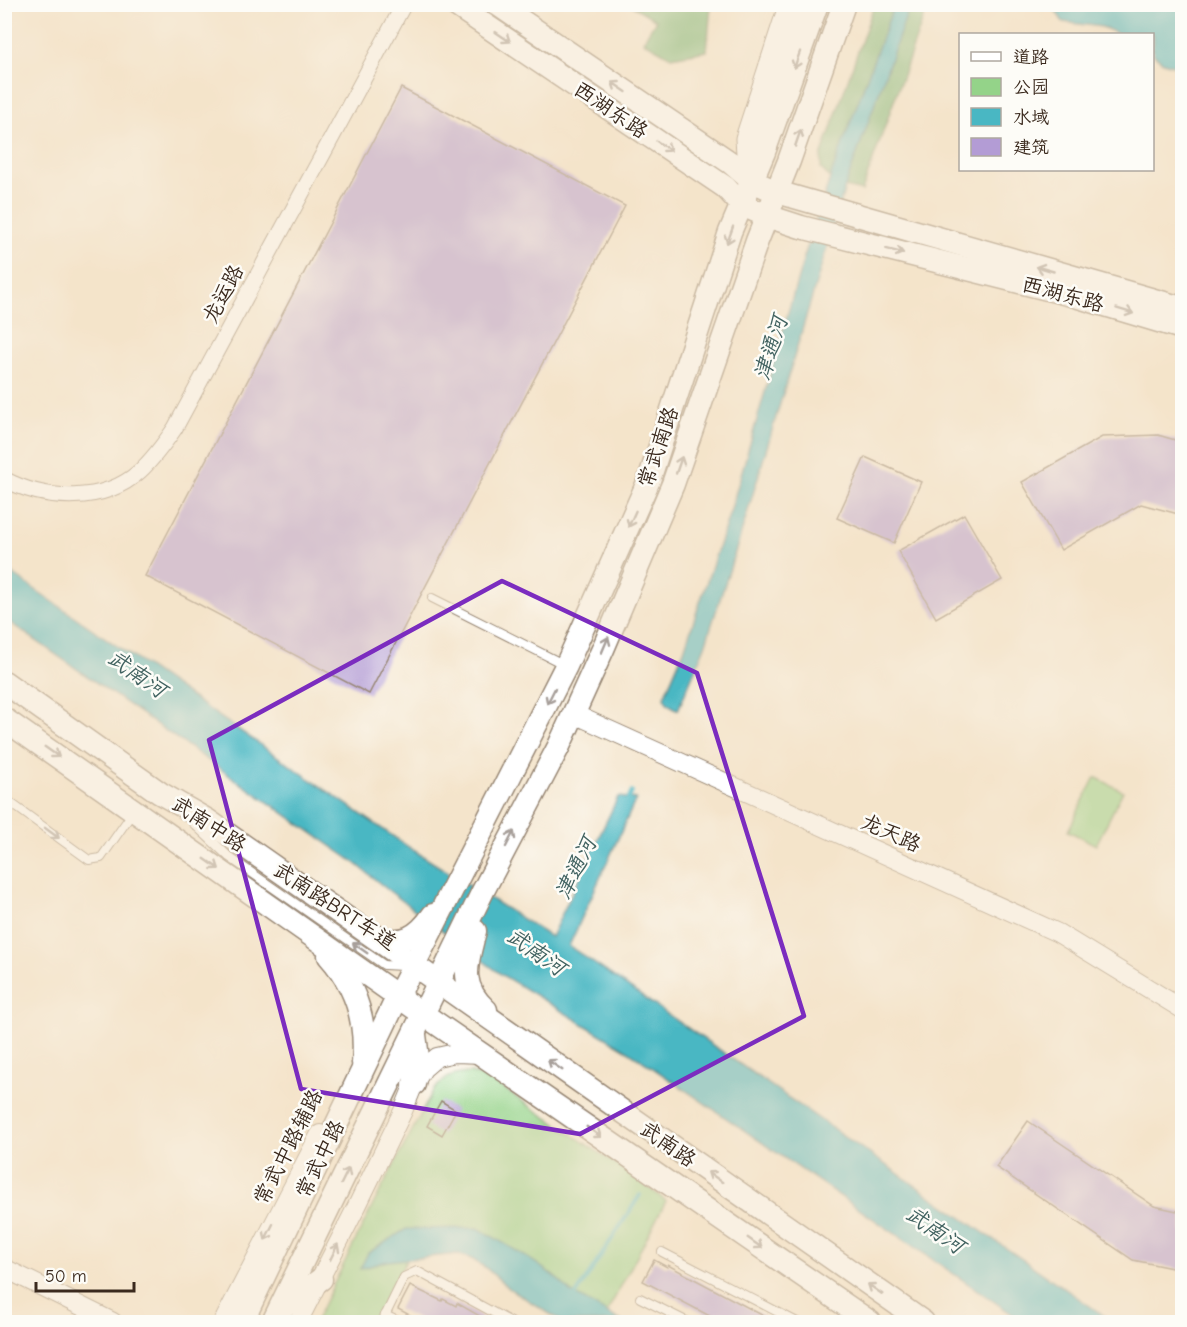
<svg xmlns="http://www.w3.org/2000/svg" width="1187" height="1327" font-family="'Comic Neue','LXGW WenKai TC',sans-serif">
<rect width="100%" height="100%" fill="#fdfcf7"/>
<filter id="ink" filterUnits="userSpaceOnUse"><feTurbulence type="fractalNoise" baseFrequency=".0167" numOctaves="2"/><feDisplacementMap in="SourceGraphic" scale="12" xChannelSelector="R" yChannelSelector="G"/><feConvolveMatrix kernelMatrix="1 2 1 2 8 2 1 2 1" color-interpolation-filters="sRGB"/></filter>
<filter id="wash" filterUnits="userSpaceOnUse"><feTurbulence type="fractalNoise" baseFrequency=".008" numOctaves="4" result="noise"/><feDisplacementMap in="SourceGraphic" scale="24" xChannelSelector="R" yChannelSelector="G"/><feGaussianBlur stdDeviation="1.35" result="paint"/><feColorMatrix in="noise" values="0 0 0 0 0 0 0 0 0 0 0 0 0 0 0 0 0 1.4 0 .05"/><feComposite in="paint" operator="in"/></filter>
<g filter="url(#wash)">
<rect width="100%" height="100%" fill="#f4e4cb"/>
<!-- green -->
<g fill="#94d389" stroke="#687e54" stroke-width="1.5">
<polygon points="1095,777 1123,791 1096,845 1068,831"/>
<path d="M471,1073L489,1079L628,1172L666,1201L602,1322H563L510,1289L486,1268L472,1259L457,1254L407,1259L374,1322H315L374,1203L432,1093C444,1077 451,1074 471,1073Z"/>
</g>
<!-- forest -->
<g fill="#77b575" stroke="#59704a" stroke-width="1.5">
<polygon points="631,5 711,5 707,51 671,57 643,41 656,20"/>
<polygon points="874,5 894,5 830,178 821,169 821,157"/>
<polygon points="910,5 928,5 862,191 845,187"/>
</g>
<!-- water -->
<g fill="#49b7c3" stroke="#427070" stroke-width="1.5">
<polygon points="894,5 910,5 845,187 741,534 705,646 678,710 668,704 664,697 684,650 731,509 804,257 830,178"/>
<polygon points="1052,5 1182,5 1182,68 1163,62 1153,54 1152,34 1119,34 1102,27 1063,22"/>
<polygon points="4,568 413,850 551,937 618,797 636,799 569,946 1113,1322 1024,1322 628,1051 502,975 388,890 354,862 5,619"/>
<path d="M478,1228C502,1243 555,1271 570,1292L623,1322H563L510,1289L486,1268L472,1259L458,1254L387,1261L360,1269L368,1253L406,1229Z"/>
</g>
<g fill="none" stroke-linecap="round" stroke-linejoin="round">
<!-- stream -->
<g stroke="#49b7c3" stroke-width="4">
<polyline points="628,800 632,792"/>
<polyline points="574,1298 640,1195"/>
</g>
</g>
<g id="blocks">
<!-- building -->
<g fill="#b39cd5">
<polygon points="401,88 625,206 369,694 145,576"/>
<polygon points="1158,435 1182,442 1182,515 1141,504 1061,550 1022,482 1102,437"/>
<polygon points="865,457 921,482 894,543 837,518"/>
<polygon points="964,514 1002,580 936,618 898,551"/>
<polygon points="441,1101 456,1110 442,1135 427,1126"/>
<polygon points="1028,1121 1154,1206 1182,1212 1182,1270 1133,1260 996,1167"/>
<polygon points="654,1260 667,1267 668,1265 777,1323 723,1323 643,1281"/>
<polygon points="410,1286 442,1301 443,1299 456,1306 457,1303 492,1323 425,1323 398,1309"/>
</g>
</g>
</g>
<g filter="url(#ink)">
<use href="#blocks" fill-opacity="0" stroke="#988774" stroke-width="1.5"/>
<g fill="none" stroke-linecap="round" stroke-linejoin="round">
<!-- service casing -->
<g stroke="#988774" stroke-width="10">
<g id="service">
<polyline points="432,598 565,665"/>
<polyline points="4,798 89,860 101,858 133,812"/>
<polyline points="193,823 229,857 384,965 403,966"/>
<polyline points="662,1252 797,1322"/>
<polyline points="640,1298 688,1322"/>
<polyline points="385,1315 400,1322"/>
<polyline points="382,1322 404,1277 417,1271 511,1322"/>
</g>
</g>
<!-- minor casing -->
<g stroke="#988774" stroke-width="17">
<path id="minor" d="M4,479C45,501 104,504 140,471C154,458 164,444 175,428L404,4"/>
</g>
<!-- tertiary casing -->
<g stroke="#988774" stroke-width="20">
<g id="tertiary">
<polyline points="574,714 1058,933 1182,1009"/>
<polyline points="4,1268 113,1322"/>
<polyline points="223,1322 320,1134"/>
<polyline points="298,1322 357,1206 403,1111 414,1084 423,1069 437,1057 455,1053 483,1054"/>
</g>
</g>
<!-- primary casing -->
<g stroke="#988774" stroke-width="25">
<g id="primary">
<polyline points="454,4 725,187 742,205 767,216 801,227 1075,296 1182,328"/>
<polyline points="497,4 731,163 752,181 777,192 1182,308"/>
<polyline points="4,682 160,793 207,820 923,1322"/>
<polyline points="4,719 423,1014 870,1322"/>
<path d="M475,931C467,963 458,985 486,1010"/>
<path d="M375,936C402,946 417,938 433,915"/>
<path d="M329,956C356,986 367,1023 363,1063"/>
<polyline points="414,1084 418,1058 415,1035"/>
<polyline points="283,1307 321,1279"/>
<polyline points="242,1322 398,996 566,666 649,480 730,232 764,152 817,4"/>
<polyline points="273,1322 483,891 559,746 603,649 673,484 757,241 789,161 844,4"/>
</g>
</g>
<!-- motorway casing -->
<g stroke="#988774" stroke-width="29">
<polyline id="motorway" points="752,181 749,139 793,4"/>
</g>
<!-- service -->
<use href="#service" stroke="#fff" stroke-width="8"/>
<!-- minor -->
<use href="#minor" stroke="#fff" stroke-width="15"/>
<!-- tertiary -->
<use href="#tertiary" stroke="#fff" stroke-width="18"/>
<!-- primary -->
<use href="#primary" stroke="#fff" stroke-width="22"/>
<!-- motorway -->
<use href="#motorway" stroke="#fff" stroke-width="27"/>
</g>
<!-- one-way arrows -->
<defs><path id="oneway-shaft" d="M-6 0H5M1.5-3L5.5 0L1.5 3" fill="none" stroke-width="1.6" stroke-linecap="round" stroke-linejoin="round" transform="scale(1.5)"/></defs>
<g stroke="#a79f9a">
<use href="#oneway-shaft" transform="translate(503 37) rotate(34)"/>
<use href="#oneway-shaft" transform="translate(797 60) rotate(110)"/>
<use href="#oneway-shaft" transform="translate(619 87) rotate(-146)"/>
<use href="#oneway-shaft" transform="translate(798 138) rotate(-71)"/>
<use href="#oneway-shaft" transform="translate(664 146) rotate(34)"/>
<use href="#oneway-shaft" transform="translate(730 235) rotate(110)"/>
<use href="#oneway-shaft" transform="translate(895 251) rotate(14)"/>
<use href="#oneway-shaft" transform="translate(1045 269) rotate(-164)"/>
<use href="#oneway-shaft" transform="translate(1125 311) rotate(17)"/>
<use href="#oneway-shaft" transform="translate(679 465) rotate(-71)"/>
<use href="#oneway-shaft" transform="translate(632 519) rotate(114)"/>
<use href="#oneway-shaft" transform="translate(605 645) rotate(-67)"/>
<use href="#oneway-shaft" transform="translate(551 696) rotate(117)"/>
<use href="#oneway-shaft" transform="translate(52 752) rotate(35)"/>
<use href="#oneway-shaft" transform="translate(52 833) rotate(36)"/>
<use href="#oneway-shaft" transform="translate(510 839) rotate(-63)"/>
<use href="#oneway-shaft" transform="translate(212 864) rotate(35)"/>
<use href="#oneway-shaft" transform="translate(360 948) rotate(-145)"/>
<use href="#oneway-shaft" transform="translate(555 1065) rotate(-145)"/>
<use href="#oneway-shaft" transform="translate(594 1132) rotate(35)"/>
<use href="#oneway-shaft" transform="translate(345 1176) rotate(-64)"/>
<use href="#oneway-shaft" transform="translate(715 1177) rotate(-145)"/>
<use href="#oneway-shaft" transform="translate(269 1232) rotate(117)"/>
<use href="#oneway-shaft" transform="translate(755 1243) rotate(35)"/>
<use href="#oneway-shaft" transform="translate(334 1252) rotate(-64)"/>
<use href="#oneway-shaft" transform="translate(875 1289) rotate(-145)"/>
</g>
</g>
<!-- marked area -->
<path d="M0 0H1187V1327H0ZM502,581L697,673L804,1016L580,1134L301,1089L209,740Z" fill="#f4e4cb" fill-opacity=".55" fill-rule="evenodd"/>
<path fill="none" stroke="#7b2cbf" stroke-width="4.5" stroke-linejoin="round" d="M502,581L697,673L804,1016L580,1134L301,1089L209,740Z"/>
<g text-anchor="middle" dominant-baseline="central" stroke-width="5" stroke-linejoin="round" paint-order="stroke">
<!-- street labels -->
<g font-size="21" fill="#3b2a1e" stroke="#fdfcf7">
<text transform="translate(611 110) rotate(34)">西湖东路</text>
<text transform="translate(223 294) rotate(-62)">龙运路</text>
<text transform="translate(1063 294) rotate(15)">西湖东路</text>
<text transform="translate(658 447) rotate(-71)">常武南路</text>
<text transform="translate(209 824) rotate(33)">武南中路</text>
<text transform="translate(891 833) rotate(24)">龙天路</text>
<text transform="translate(335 906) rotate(33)">武南路BRT车道</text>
<text transform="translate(668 1144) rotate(35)">武南路</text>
<text transform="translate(288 1147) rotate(-63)">常武中路辅路</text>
<text transform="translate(320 1159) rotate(-64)">常武中路</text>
</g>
<!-- water labels -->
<g font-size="22" font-style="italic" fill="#416260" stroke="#fdfcf7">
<text transform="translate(771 348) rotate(-73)">津通河</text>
<text transform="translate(137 674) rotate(35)">武南河</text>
<text transform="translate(576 868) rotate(-64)">津通河</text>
<text transform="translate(536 952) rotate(35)">武南河</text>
<text transform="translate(935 1230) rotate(35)">武南河</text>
</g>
</g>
<!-- margin -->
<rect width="1187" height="1327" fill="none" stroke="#fdfcf7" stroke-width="24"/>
<!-- legend -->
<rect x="959" y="33" width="195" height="138" fill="#fdfcf7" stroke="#afa8a0" stroke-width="1.5"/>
<rect x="971" y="52" width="30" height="9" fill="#ffffff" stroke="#afa8a0" stroke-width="1.5"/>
<text x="1013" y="63" font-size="18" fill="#3b2a1e">道路</text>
<rect x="971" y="78" width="30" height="18" fill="#94d389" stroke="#afa8a0" stroke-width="1.5"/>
<text x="1013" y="93" font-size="18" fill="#3b2a1e">公园</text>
<rect x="971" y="108" width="30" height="18" fill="#49b7c3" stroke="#afa8a0" stroke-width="1.5"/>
<text x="1013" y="123" font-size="18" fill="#3b2a1e">水域</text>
<rect x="971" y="138" width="30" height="18" fill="#b39cd5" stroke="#afa8a0" stroke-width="1.5"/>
<text x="1013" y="153" font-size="18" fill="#3b2a1e">建筑</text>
<!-- scale -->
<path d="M36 1282v9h98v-9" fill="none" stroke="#3b2a1e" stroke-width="3"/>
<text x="45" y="1282" font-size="18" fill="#3b2a1e" stroke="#fdfcf7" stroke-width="4.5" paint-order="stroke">50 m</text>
</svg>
